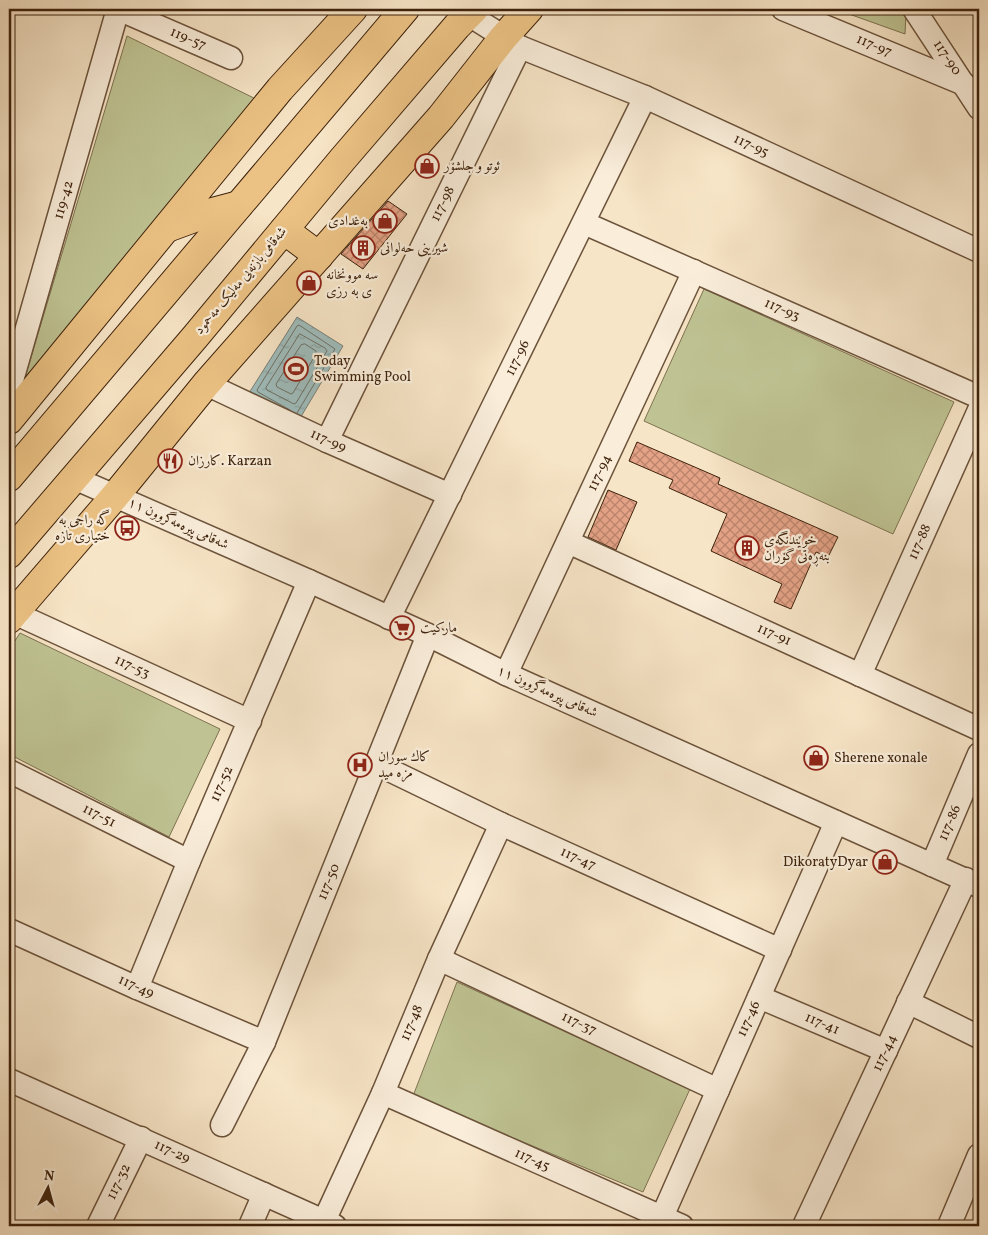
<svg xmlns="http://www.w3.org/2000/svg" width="988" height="1235" font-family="Vollkorn,Amiri,serif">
<defs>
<pattern id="water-ripples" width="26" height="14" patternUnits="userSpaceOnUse" patternTransform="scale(1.25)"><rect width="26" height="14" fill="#9fbdbd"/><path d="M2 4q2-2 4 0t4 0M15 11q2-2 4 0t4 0" fill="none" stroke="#8aa2a1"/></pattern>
<pattern id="building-cross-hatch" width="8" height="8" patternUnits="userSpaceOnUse" patternTransform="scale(1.25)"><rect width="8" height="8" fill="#e4a286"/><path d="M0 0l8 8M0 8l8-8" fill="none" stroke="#ba846c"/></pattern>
</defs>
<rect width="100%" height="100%" fill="#f7e5c7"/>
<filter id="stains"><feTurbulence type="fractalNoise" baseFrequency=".004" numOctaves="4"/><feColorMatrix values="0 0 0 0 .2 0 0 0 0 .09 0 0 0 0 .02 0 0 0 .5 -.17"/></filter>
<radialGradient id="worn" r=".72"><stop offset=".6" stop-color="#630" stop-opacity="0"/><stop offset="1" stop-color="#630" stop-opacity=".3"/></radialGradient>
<!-- green -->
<g fill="#bfc393" stroke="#7e7250">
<polygon points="835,9 903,9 906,13 905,34"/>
<polygon points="127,36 260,101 23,384"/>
<polygon points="704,289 954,402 893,534 644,421"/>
<polygon points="20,633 220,729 169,837 9,754 9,650"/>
<polygon points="457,982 690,1089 643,1192 413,1096"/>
</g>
<!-- water -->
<polygon fill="url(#water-ripples)" stroke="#787f76" points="297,317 343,346 299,420 249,393"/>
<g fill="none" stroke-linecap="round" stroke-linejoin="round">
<!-- shore -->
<g stroke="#6e7064" stroke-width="1">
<polygon points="300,334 325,348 327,351 296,403 294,404 267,390 266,388"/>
<polygon points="305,344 316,351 316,354 293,393 291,394 277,387 276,384 301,345"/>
<polyline points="290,410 258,392 257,390 297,326 299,325 335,349 297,413"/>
</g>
</g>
<!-- building -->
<g fill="url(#building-cross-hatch)" stroke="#3e220c">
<polygon points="388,201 407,214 363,269 341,254"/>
<polygon points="637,442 720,478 718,484 838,537 828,557 816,552 791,609 774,602 782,584 711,551 727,514 669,488 673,480 629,461"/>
<polygon points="608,490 637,502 616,550 588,537"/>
</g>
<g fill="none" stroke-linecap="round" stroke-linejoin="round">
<!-- minor casing -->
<g stroke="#6c533b" stroke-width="25">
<g id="minor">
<polyline points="118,9 231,58"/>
<polyline points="783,9 964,84"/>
<polyline points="914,9 979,108"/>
<polyline points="469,15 520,47 645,97 979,251"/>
<polyline points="584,223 979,397"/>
<polyline points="206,384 327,441 450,495"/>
<polyline points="9,391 118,9"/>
<polyline points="327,441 520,47"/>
<polyline points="74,478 309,581 428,635 506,674 979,886"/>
<polyline points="568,542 979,729"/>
<polyline points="14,613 250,721"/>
<polyline points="389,618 645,97"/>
<polyline points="506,674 694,271"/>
<polyline points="860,675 979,410"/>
<polyline points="377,764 501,824 780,950"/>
<polyline points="9,771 189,861"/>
<polyline points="932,865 979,754"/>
<polyline points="9,930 137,988 264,1042"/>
<polyline points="439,959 718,1090"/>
<polyline points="137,988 189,861 309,581"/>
<polyline points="759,997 886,1051"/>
<polyline points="908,1002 979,1037"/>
<polyline points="9,1080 335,1226"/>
<polyline points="383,1093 682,1226"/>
<polyline points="222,1125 264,1042 428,635"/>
<polyline points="662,1217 836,822"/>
<polyline points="324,1221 383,1093 439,959 501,824"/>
<polyline points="98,1226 141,1138"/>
<polyline points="250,1226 264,1194"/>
<polyline points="804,1226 966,879"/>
<polyline points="949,1226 979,1155"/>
</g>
</g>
<!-- major casing -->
<g stroke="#3e220c" stroke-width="30">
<g id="major">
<polyline points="284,230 319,256"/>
<polyline points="9,420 280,89 353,9"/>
<polyline points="9,619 115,496 206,384 441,117 503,38 529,9"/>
</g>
</g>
<!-- highway casing -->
<g stroke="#3e220c" stroke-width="30">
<g id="highway">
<polyline points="167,228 205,214 239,205"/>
<polyline points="9,477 405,9"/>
<polyline points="9,554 195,337 342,160 457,26 474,9"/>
</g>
</g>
<!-- minor -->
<use href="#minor" stroke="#faeedb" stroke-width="22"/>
<!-- major -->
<use href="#major" stroke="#ecc284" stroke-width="28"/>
<!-- highway -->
<use href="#highway" stroke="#ecc284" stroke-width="28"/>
</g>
<!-- icons -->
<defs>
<g id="shop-ring" transform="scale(1.25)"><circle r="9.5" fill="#faeedb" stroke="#8f2418" stroke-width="1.5"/><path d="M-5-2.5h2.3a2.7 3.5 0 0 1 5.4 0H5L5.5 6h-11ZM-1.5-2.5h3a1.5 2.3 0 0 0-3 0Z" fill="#8f2418"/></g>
<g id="building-ring" transform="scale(1.25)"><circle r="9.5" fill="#faeedb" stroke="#8f2418" stroke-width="1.5"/><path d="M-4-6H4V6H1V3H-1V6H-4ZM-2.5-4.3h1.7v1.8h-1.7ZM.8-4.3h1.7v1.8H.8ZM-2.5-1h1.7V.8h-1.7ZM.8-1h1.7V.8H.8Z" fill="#8f2418"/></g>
<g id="stadium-ring" transform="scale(1.25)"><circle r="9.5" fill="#faeedb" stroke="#8f2418" stroke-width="1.5"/><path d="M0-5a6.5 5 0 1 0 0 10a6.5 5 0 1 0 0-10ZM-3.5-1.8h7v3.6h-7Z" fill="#8f2418"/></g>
<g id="restaurant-ring" transform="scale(1.25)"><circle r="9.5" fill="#faeedb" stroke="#8f2418" stroke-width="1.5"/><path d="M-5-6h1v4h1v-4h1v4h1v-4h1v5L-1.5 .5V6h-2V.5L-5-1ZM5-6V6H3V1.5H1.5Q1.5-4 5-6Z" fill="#8f2418"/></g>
<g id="bus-ring" transform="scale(1.25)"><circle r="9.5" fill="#faeedb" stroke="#8f2418" stroke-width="1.5"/><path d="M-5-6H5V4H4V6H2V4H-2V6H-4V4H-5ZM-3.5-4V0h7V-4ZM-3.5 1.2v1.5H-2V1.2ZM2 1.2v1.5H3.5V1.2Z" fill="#8f2418"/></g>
<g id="supermarket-ring" transform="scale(1.25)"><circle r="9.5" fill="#faeedb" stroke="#8f2418" stroke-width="1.5"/><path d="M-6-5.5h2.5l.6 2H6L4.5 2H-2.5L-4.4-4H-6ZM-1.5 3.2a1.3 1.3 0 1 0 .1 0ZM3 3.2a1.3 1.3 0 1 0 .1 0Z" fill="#8f2418"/></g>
<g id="hospital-ring" transform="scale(1.25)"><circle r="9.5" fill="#faeedb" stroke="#8f2418" stroke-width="1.5"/><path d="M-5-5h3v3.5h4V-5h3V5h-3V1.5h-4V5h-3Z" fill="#8f2418"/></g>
</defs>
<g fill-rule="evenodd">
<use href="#shop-ring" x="427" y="166"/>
<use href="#shop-ring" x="385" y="221"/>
<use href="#building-ring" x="363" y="248"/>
<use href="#shop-ring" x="309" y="283"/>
<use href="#stadium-ring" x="296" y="369"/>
<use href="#restaurant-ring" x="170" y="461"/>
<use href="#bus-ring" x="127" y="528"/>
<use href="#building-ring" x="747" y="548"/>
<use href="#supermarket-ring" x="402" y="628"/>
<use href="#shop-ring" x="816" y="758"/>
<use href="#hospital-ring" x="360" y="765"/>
<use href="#shop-ring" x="885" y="862"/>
</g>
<g text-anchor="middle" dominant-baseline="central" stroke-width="4.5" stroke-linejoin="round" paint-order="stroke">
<!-- street labels -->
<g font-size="14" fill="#3e220c" stroke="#faeedb">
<text transform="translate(188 39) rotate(23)">119-57</text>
<text transform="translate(874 46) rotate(23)">117-97</text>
<text transform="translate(947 58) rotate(56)">117-90</text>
<text transform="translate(751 146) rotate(25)">117-95</text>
<text transform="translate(64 200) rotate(-74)">119-42</text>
<text transform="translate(443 204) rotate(-64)">117-98</text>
<text transform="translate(241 281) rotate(-50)">شەقامی بازنەیی مەلیک مەحمود</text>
<text transform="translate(782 310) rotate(24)">117-93</text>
<text transform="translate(518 358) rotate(-64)">117-96</text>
<text transform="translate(328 441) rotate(24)">117-99</text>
<text transform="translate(600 473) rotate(-65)">117-94</text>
<text transform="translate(178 524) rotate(24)">شەقامی پیرەمەگروون ١١</text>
<text transform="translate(920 542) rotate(-66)">117-88</text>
<text transform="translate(774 635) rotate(24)">117-91</text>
<text transform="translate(132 667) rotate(25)">117-53</text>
<text transform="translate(547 692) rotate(24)">شەقامی پیرەمەگروون ١١</text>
<text transform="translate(222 784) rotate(-66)">117-52</text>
<text transform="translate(99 816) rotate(27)">117-51</text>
<text transform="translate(950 823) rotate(-67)">117-86</text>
<text transform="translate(578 859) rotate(24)">117-47</text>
<text transform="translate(329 882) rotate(-68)">117-50</text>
<text transform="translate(136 987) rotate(24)">117-49</text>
<text transform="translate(749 1019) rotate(-66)">117-46</text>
<text transform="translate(412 1023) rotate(-67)">117-48</text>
<text transform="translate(579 1024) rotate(25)">117-37</text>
<text transform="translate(822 1024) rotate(23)">117-41</text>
<text transform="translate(885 1053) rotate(-65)">117-44</text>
<text transform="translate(172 1152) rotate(24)">117-29</text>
<text transform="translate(532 1160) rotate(24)">117-45</text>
<text transform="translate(119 1182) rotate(-64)">117-32</text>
</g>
<!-- poi labels -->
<g font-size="14" fill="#3e220c" stroke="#faeedb" text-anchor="start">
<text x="444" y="166">ئوتو و جلشۆر</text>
<text x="368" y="221" text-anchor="end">بەغدادی</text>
<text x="380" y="248">شیرینی ‌حەلوانی</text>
<text x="326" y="275">سه موونخانه<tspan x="326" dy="16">ی به رزی</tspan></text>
<text x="314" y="361">Today<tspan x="314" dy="16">Swimming Pool</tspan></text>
<text x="188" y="461">کارزان. Karzan</text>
<text x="110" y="520" text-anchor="end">گه راجی به<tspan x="110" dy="16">ختيارى تازه</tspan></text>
<text x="764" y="540">خوێندنگەی<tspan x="764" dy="16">بنەڕەتی گۆران</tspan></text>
<text x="420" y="628">ماركيت</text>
<text x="378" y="757">كاك سوران<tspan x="378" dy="16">مزه ميد</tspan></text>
<text x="834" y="758">Sherene xonale</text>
<text x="868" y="862" text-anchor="end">DikoratyDyar</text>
</g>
</g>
<!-- margin -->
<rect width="988" height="1235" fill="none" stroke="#f7e5c7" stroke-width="30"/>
<rect x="10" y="10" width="968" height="1215" fill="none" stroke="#3e220c" stroke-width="2.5"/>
<rect x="15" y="15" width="958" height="1205" fill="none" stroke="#3e220c"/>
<!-- north arrow -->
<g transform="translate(48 1188) rotate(6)" stroke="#faeedb" stroke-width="4" paint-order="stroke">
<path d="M0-4L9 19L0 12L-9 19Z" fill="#3e220c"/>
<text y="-8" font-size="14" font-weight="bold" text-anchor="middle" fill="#3e220c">N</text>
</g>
<rect width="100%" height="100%" filter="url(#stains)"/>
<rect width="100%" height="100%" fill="url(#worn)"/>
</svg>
